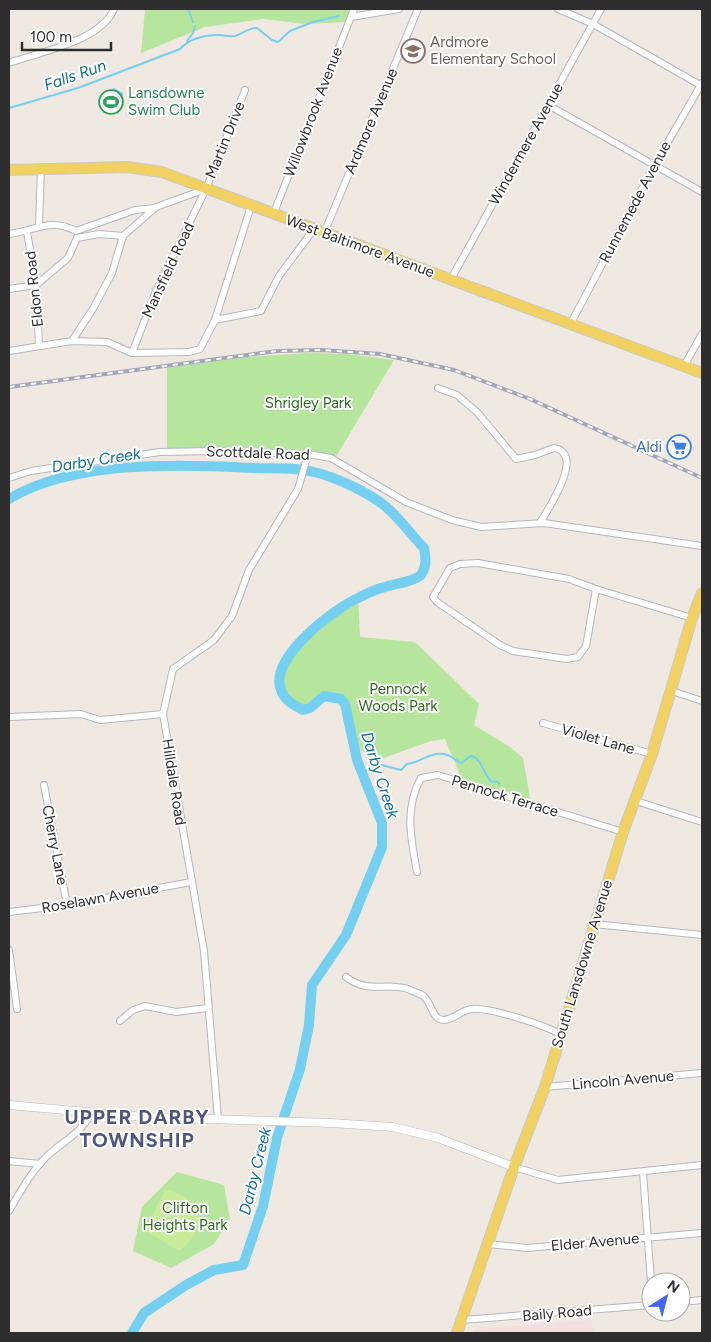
<svg xmlns="http://www.w3.org/2000/svg" width="711" height="1342" font-family="Figtree,sans-serif">
<rect width="100%" height="100%" fill="#efe9e1"/>
<!-- medical -->
<polygon fill="#f5dfe0" points="591,1320 594,1333 471,1333 476,1329"/>
<!-- green -->
<g fill="#b6e59e">
<polygon points="145,9 350,9 345,22 307,24 263,19 205,27 141,53"/>
<polygon points="308,353 348,354 394,360 334,460 308,454 167,452 167,368 247,357"/>
<path d="M358,598L360,637L415,642L479,704L474,725L510,747L523,758L531,804L464,784L445,739L431,741L375,761C368,755 355,747 352,738C347,726 349,710 341,699L324,696L310,708L303,710C238,677 327,617 358,598Z"/>
<polygon points="177,1172 224,1185 230,1220 214,1244 171,1268 133,1251 142,1207"/>
</g>
<!-- pitch -->
<path fill="#c9ec9a" d="M165,1190C202,1196 210,1228 179,1251L145,1230Z"/>
<!-- water -->
<polygon fill="#75cff0" points="114,88 123,93 122,107 118,114 99,105 103,96"/>
<g fill="none" stroke-linecap="round" stroke-linejoin="round">
<!-- stream -->
<g stroke="#75cff0" stroke-width="2">
<polyline points="188,9 193,22"/>
<polyline points="187,41 193,33 195,26"/>
<path d="M9,108L78,88L180,49C190,38 205,35 219,35C225,35 230,37 235,36C244,33 248,28 257,28L272,40L278,42L290,31L313,22L339,16"/>
<path d="M361,773L378,764L401,770L407,764C421,763 431,750 447,755C452,756 456,761 461,763L471,756C482,758 483,775 492,782L496,781L500,784"/>
</g>
<!-- river -->
<path stroke="#75cff0" stroke-width="10" d="M9,499C73,460 180,464 253,468C272,469 295,467 314,472C335,477 368,492 385,506C399,517 411,535 424,548C426,558 427,566 421,575C411,583 396,583 385,587C376,589 368,593 360,597C335,608 268,658 281,690C284,700 294,705 303,710L310,708L324,696L341,699L345,704L357,760L382,823V847L346,935L312,985L309,1025L300,1069L277,1138L263,1206L243,1265L214,1270L186,1285L144,1313L132,1333"/>
<!-- minor casing -->
<g stroke="#b4b7c1" stroke-width="8">
<g id="minor">
<polyline points="558,9 593,24 702,86"/>
<polyline points="351,17 399,9"/>
<path d="M9,63C40,52 101,41 114,9"/>
<polyline points="548,105 702,192"/>
<polyline points="273,215 354,9"/>
<polyline points="39,225 41,168"/>
<polyline points="27,232 36,285 39,346"/>
<polyline points="324,233 418,9"/>
<path d="M9,234C35,231 50,217 76,231L135,210L155,208"/>
<polyline points="77,238 99,234 123,236"/>
<polyline points="451,279 601,9"/>
<polyline points="9,289 36,285 68,258 77,238"/>
<polyline points="215,320 261,311 279,276 314,229"/>
<polyline points="571,323 654,166 702,83"/>
<polyline points="72,341 94,307 112,273 123,236 156,207 206,189"/>
<polyline points="9,351 72,341 107,342 132,353 189,352 200,349 215,320 251,206"/>
<polyline points="132,353 156,291 206,189 245,90"/>
<polyline points="684,366 702,334"/>
<path d="M438,388L457,395L477,412L516,459L535,455L554,448C586,453 548,509 540,523"/>
<polyline points="9,478 31,471 160,452 215,451 308,454 331,458 406,502 452,520 481,527 544,523 702,546"/>
<polyline points="596,589 586,646 578,657 567,659 513,651 500,645 437,602 433,597 450,568 460,564 478,563 569,579 596,589 692,618"/>
<polyline points="672,691 702,701"/>
<polyline points="9,717 81,714 100,720 163,714"/>
<polyline points="543,723 652,754"/>
<polyline points="44,785 67,905"/>
<polyline points="636,801 702,822"/>
<path d="M417,872C411,840 404,808 421,778L438,775L623,832"/>
<polyline points="9,912 67,905 191,882"/>
<polyline points="594,924 702,935"/>
<polyline points="9,950 17,1009"/>
<path d="M346,977C368,994 384,982 408,989C412,991 418,993 422,995C432,1001 431,1019 443,1020C454,1020 461,1010 472,1009C489,1007 544,1025 560,1034"/>
<polyline points="120,1021 133,1010 145,1006 176,1012 207,1008"/>
<polyline points="545,1087 702,1073"/>
<polyline points="218,1119 204,951 163,714 173,669 214,640 232,616 249,570 298,489 308,454"/>
<polyline points="9,1161 40,1164"/>
<polyline points="514,1167 558,1180 702,1165"/>
<polyline points="643,1172 651,1282"/>
<path d="M9,1211C20,1192 31,1172 47,1156C63,1141 81,1134 91,1113"/>
<polyline points="488,1244 527,1248 702,1233"/>
<polyline points="681,1302 702,1300"/>
<polyline points="462,1320 651,1305"/>
</g>
</g>
<!-- tertiary casing -->
<g stroke="#b4b7c1" stroke-width="9">
<polyline id="tertiary" points="9,1105 144,1117 331,1123 393,1127 438,1138 514,1167"/>
</g>
<!-- primary casing -->
<g stroke="#c9c9c9" stroke-width="12">
<g id="primary">
<polyline points="9,170 127,167 162,172 702,373"/>
<polyline points="457,1333 514,1167 545,1087 623,832 652,754 692,618 702,593"/>
</g>
</g>
<!-- minor -->
<use href="#minor" stroke="#fff" stroke-width="6"/>
<!-- tertiary -->
<use href="#tertiary" stroke="#fff" stroke-width="8"/>
<!-- primary -->
<use href="#primary" stroke="#f2d163" stroke-width="10"/>
<!-- rail casing -->
<g stroke="#a3a6b8" stroke-width="4">
<polyline id="rail" points="9,387 277,351 322,350 380,354 454,370 530,399 702,478"/>
</g>
<!-- rail -->
<use href="#rail" stroke="#fff" stroke-width="2" stroke-dasharray="5.5" stroke-linecap="butt"/>
</g>
<!-- icons -->
<defs>
<g id="school-ring" transform="scale(1.25)"><circle r="9.5" fill="#fff" stroke="#8d6e63" stroke-width="1.5"/><path d="M0-5L7-2L0 1L-7-2ZM-4 1L0 2.5L4 1V4Q0 6-4 4Z" fill="#8d6e63"/></g>
<g id="stadium-ring" transform="scale(1.25)"><circle r="9.5" fill="#fff" stroke="#2e9e5b" stroke-width="1.5"/><path d="M0-5a6.5 5 0 1 0 0 10a6.5 5 0 1 0 0-10ZM-3.5-1.8h7v3.6h-7Z" fill="#2e9e5b"/></g>
<g id="supermarket-ring" transform="scale(1.25)"><circle r="9.5" fill="#fff" stroke="#3f7fe0" stroke-width="1.5"/><path d="M-6-5.5h2.5l.6 2H6L4.5 2H-2.5L-4.4-4H-6ZM-1.5 3.2a1.3 1.3 0 1 0 .1 0ZM3 3.2a1.3 1.3 0 1 0 .1 0Z" fill="#3f7fe0"/></g>
</defs>
<g fill-rule="evenodd">
<use href="#school-ring" x="413" y="51"/>
<use href="#stadium-ring" x="111" y="102"/>
<use href="#supermarket-ring" x="679" y="447"/>
</g>
<g text-anchor="middle" dominant-baseline="central" stroke-width="4" stroke-linejoin="round" paint-order="stroke">
<!-- education labels -->
<g font-size="15" fill="#785e54" stroke="#fff" text-anchor="start">
<text x="430" y="42">Ardmore<tspan x="430" dy="17">Elementary School</tspan></text>
</g>
<!-- leisure labels -->
<g font-size="15" fill="#27864d" stroke="#fff" text-anchor="start">
<text x="128" y="93">Lansdowne<tspan x="128" dy="17">Swim Club</tspan></text>
</g>
<!-- street labels -->
<g font-size="15" fill="#2e2e2e" stroke="#fff">
<text transform="translate(313 112) rotate(-69)">Willowbrook Avenue</text>
<text transform="translate(371 121) rotate(-67)">Ardmore Avenue</text>
<text transform="translate(225 140) rotate(-68)">Martin Drive</text>
<text transform="translate(526 144) rotate(-61)">Windermere Avenue</text>
<text transform="translate(635 202) rotate(-62)">Runnemede Avenue</text>
<text transform="translate(360 246) rotate(20)">West Baltimore Avenue</text>
<text transform="translate(168 270) rotate(-65)">Mansfield Road</text>
<text transform="translate(34 289) rotate(-96)">Eldon Road</text>
<text transform="translate(258 453) rotate(2)">Scottdale Road</text>
<text transform="translate(598 739) rotate(16)">Violet Lane</text>
<text transform="translate(174 782) rotate(81)">Hilldale Road</text>
<text transform="translate(505 796) rotate(17)">Pennock Terrace</text>
<text transform="translate(55 845) rotate(79)">Cherry Lane</text>
<text transform="translate(100 898) rotate(-10)">Roselawn Avenue</text>
<text transform="translate(582 964) rotate(-73)">South Lansdowne Avenue</text>
<text transform="translate(623 1080) rotate(-5)">Lincoln Avenue</text>
<text transform="translate(595 1242) rotate(-5)">Elder Avenue</text>
<text transform="translate(557 1313) rotate(-5)">Baily Road</text>
</g>
<!-- park labels -->
<g font-size="15" fill="#2c6e1b" stroke="#fff">
<text x="308" y="403">Shrigley Park</text>
<text x="398" y="689">Pennock<tspan x="398" dy="17">Woods Park</tspan></text>
<text x="185" y="1208">Clifton<tspan x="185" dy="17">Heights Park</tspan></text>
</g>
<!-- shop labels -->
<g font-size="15" fill="#366cbe" stroke="#fff" text-anchor="end">
<text x="662" y="447">Aldi</text>
</g>
<!-- water labels -->
<g font-size="16" font-style="italic" fill="#0d6fa3" stroke="#fff">
<text transform="translate(75 75) rotate(-19)">Falls Run</text>
<text transform="translate(96 460) rotate(-9)">Darby Creek</text>
<text transform="translate(380 775) rotate(72)">Darby Creek</text>
<text transform="translate(255 1171) rotate(-76)">Darby Creek</text>
</g>
<!-- district labels -->
<g font-size="20" font-weight="bold" letter-spacing="1" fill="#4d5680" stroke="#fff">
<text x="137" y="1117">UPPER DARBY<tspan x="137" dy="23">TOWNSHIP</tspan></text>
</g>
</g>
<!-- border -->
<rect width="711" height="1342" fill="none" stroke="#2e2e2e" stroke-width="20"/>
<!-- north arrow -->
<g transform="translate(666 1297) rotate(36)"><circle r="24" fill="#ffffff" stroke="#ababab"/>
<path d="M0-4L9 19L0 12L-9 19Z" fill="#4264fb"/>
<text y="-8" font-size="14" font-weight="bold" text-anchor="middle" fill="#2e2e2e">N</text>
</g>
<!-- scale -->
<path d="M22 42v8h89v-8" fill="none" stroke="#2e2e2e" stroke-width="2.5"/>
<text x="30" y="42" font-size="15" fill="#2e2e2e" stroke="#ffffff" stroke-width="4" paint-order="stroke">100 m</text>
</svg>
